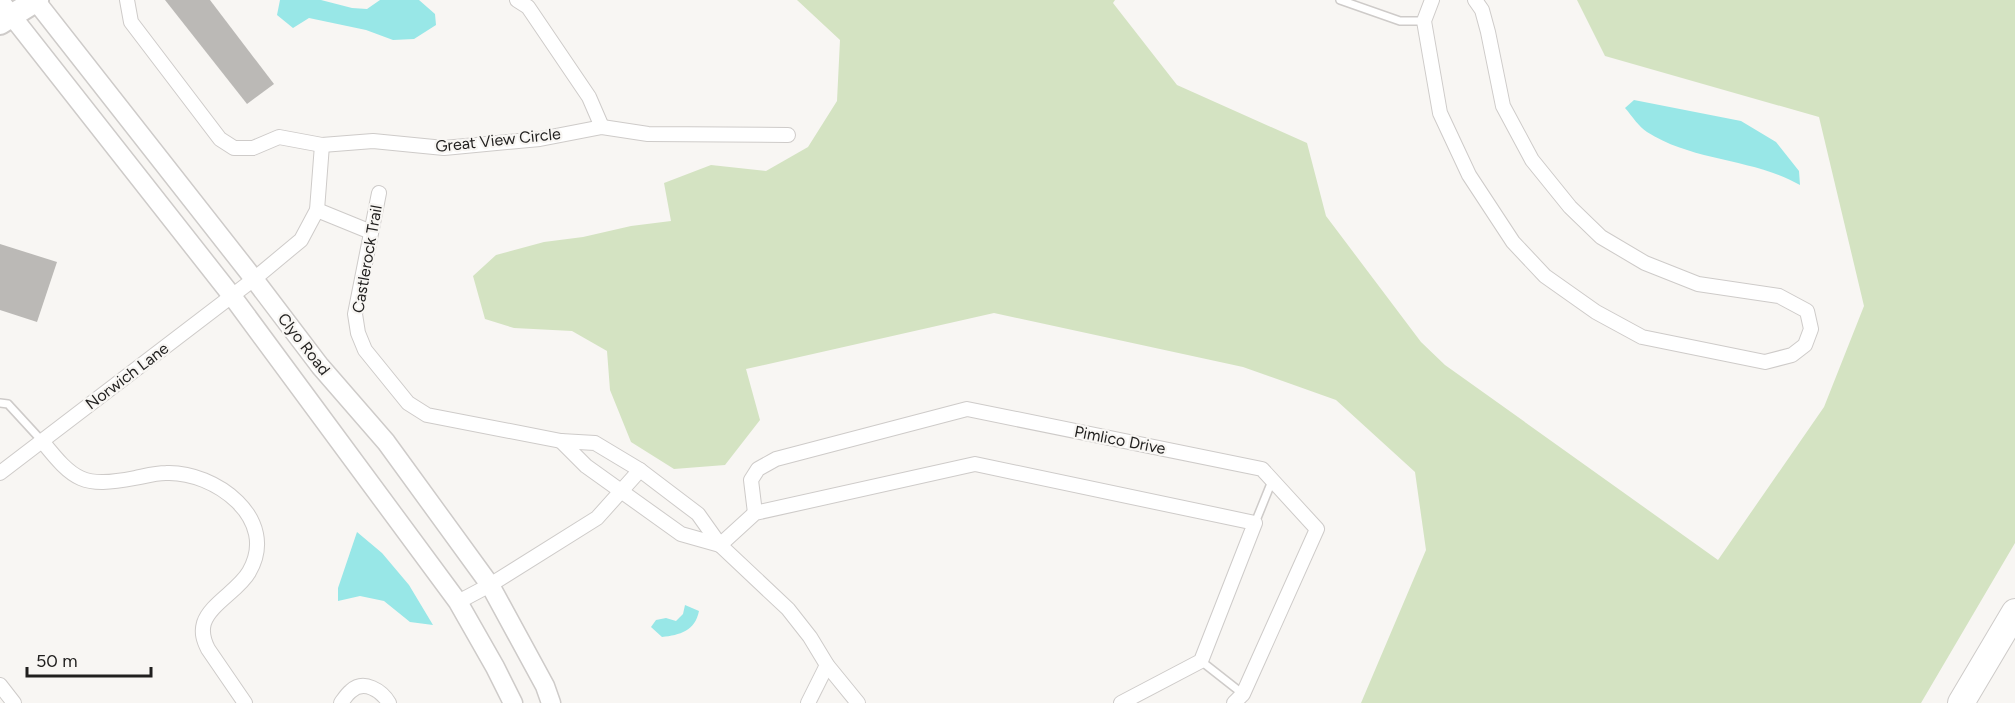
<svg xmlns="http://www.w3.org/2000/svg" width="2015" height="703" font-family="Figtree,sans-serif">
<rect width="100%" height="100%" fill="#f8f6f3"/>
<!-- green -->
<polygon fill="#d4e3c2" points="797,0 1115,0 1113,3 1177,85 1307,143 1326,216 1421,342 1445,365 1718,560 1824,407 1864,306 1819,117 1605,56 1577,0 2015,0 2015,543 1921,703 1361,703 1426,550 1415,472 1336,400 1243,367 994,313 746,369 760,420 725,465 674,469 631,442 610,390 607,351 572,331 514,328 485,319 473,276 496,255 544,242 583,237 631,226 671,221 664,183 711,165 766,171 808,147 837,101 840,40"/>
<!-- water -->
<g fill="#98e7e7">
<polygon points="280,0 321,0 352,8 367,9 380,0 419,0 435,14 436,25 414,39 393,40 366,30 309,18 293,28 277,15"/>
<path d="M1634,100L1741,121L1776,142L1799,171L1800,185C1753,158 1694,162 1647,132C1639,127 1632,116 1625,108Z"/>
<polygon points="357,532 382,553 409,585 433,625 410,622 384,601 360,596 338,601 338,588"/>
<path d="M685,605L699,611C695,631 680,635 662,637L651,627L656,620L666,618L676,621L683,614Z"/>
</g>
<!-- building -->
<g fill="#bbb9b6">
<polygon points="165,0 210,0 274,84 247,104"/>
<polygon points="0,244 57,262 37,322 0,310"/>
</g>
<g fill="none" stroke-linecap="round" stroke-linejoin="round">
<!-- service casing -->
<g stroke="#cecbc9" stroke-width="10">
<g id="service">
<polyline points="1340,0 1400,21 1424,21"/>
<polyline points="0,403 8,404 42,441"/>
<polyline points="1255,523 1272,481"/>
<polyline points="1201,661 1243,694"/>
</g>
</g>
<!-- minor casing -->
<g stroke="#cecbc9" stroke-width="16">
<g id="minor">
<polyline points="127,0 131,22 220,139 234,148 253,148 279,137 322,145 373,141 444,148 540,139 602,127 648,134 788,135"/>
<polyline points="517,0 528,7 589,97 602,127"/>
<polyline points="1432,0 1424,21 1440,113 1469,175 1513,242 1545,276 1596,312 1642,337 1765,362 1792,355 1805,345 1811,329 1807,311 1779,296 1698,284 1645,263 1601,237 1570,207 1532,160 1503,106 1488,32 1482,10 1475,0"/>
<polyline points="379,193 355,314 358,333 365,350 408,403 427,415 561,441 595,443 640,470 698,514 720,545 788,609 810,637 827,665 858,703"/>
<polyline points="317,210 371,232"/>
<path d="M42,441C74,481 83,488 135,478C145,476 156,473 166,473C215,471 280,519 249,572C239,590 210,604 204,623C201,633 204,641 208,649L245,703"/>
<polyline points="561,441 586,466 681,534 720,545"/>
<polyline points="0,473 254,279 301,240 317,210 322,145"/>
<polyline points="755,513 751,480 758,469 776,459 967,409 1262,469 1317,529 1243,694 1234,703"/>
<polyline points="720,545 755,513 975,464 1255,523 1201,661 1121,703"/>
<polyline points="458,602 490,585 597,518 640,470"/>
<polyline points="0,685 14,703"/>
<path d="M341,703C344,699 347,694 351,691C364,679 382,691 389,703"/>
<polyline points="808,703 827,665"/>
</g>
</g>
<!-- tertiary casing -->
<g stroke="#cecbc9" stroke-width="21">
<g id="tertiary">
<polyline points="35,0 254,279 320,366 386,442 490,585 545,686 551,703"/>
<polyline points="0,1 232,296 458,602 495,667 513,703"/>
</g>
</g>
<!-- primary casing -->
<g stroke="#cecbc9" stroke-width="26">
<polyline id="primary" points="0,23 37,0"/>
</g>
<!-- motorway casing -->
<g stroke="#cecbc9" stroke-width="28">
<polyline id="motorway" points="1961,703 2015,612"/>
</g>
<!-- service -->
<use href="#service" stroke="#fff" stroke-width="7"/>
<!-- minor -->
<use href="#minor" stroke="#fff" stroke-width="14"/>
<!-- tertiary -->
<use href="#tertiary" stroke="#fff" stroke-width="18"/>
<!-- primary -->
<use href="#primary" stroke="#fff" stroke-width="22"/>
<!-- motorway -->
<use href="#motorway" stroke="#fff" stroke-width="26"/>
</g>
<g text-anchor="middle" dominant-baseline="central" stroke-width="4.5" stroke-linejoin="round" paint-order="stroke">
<!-- street labels -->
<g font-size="16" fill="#201f1e" stroke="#f8f6f3">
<text transform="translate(498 140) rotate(-6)">Great View Circle</text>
<text transform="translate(367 259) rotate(-80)">Castlerock Trail</text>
<text transform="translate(304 344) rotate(52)">Clyo Road</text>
<text transform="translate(127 376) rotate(-37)">Norwich Lane</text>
<text transform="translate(1120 440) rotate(11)">Pimlico Drive</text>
</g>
</g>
<!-- scale -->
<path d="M27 667v9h124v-9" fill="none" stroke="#201f1e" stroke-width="3"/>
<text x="36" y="667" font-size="18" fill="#201f1e" stroke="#f8f6f3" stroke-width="4.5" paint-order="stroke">50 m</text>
</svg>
